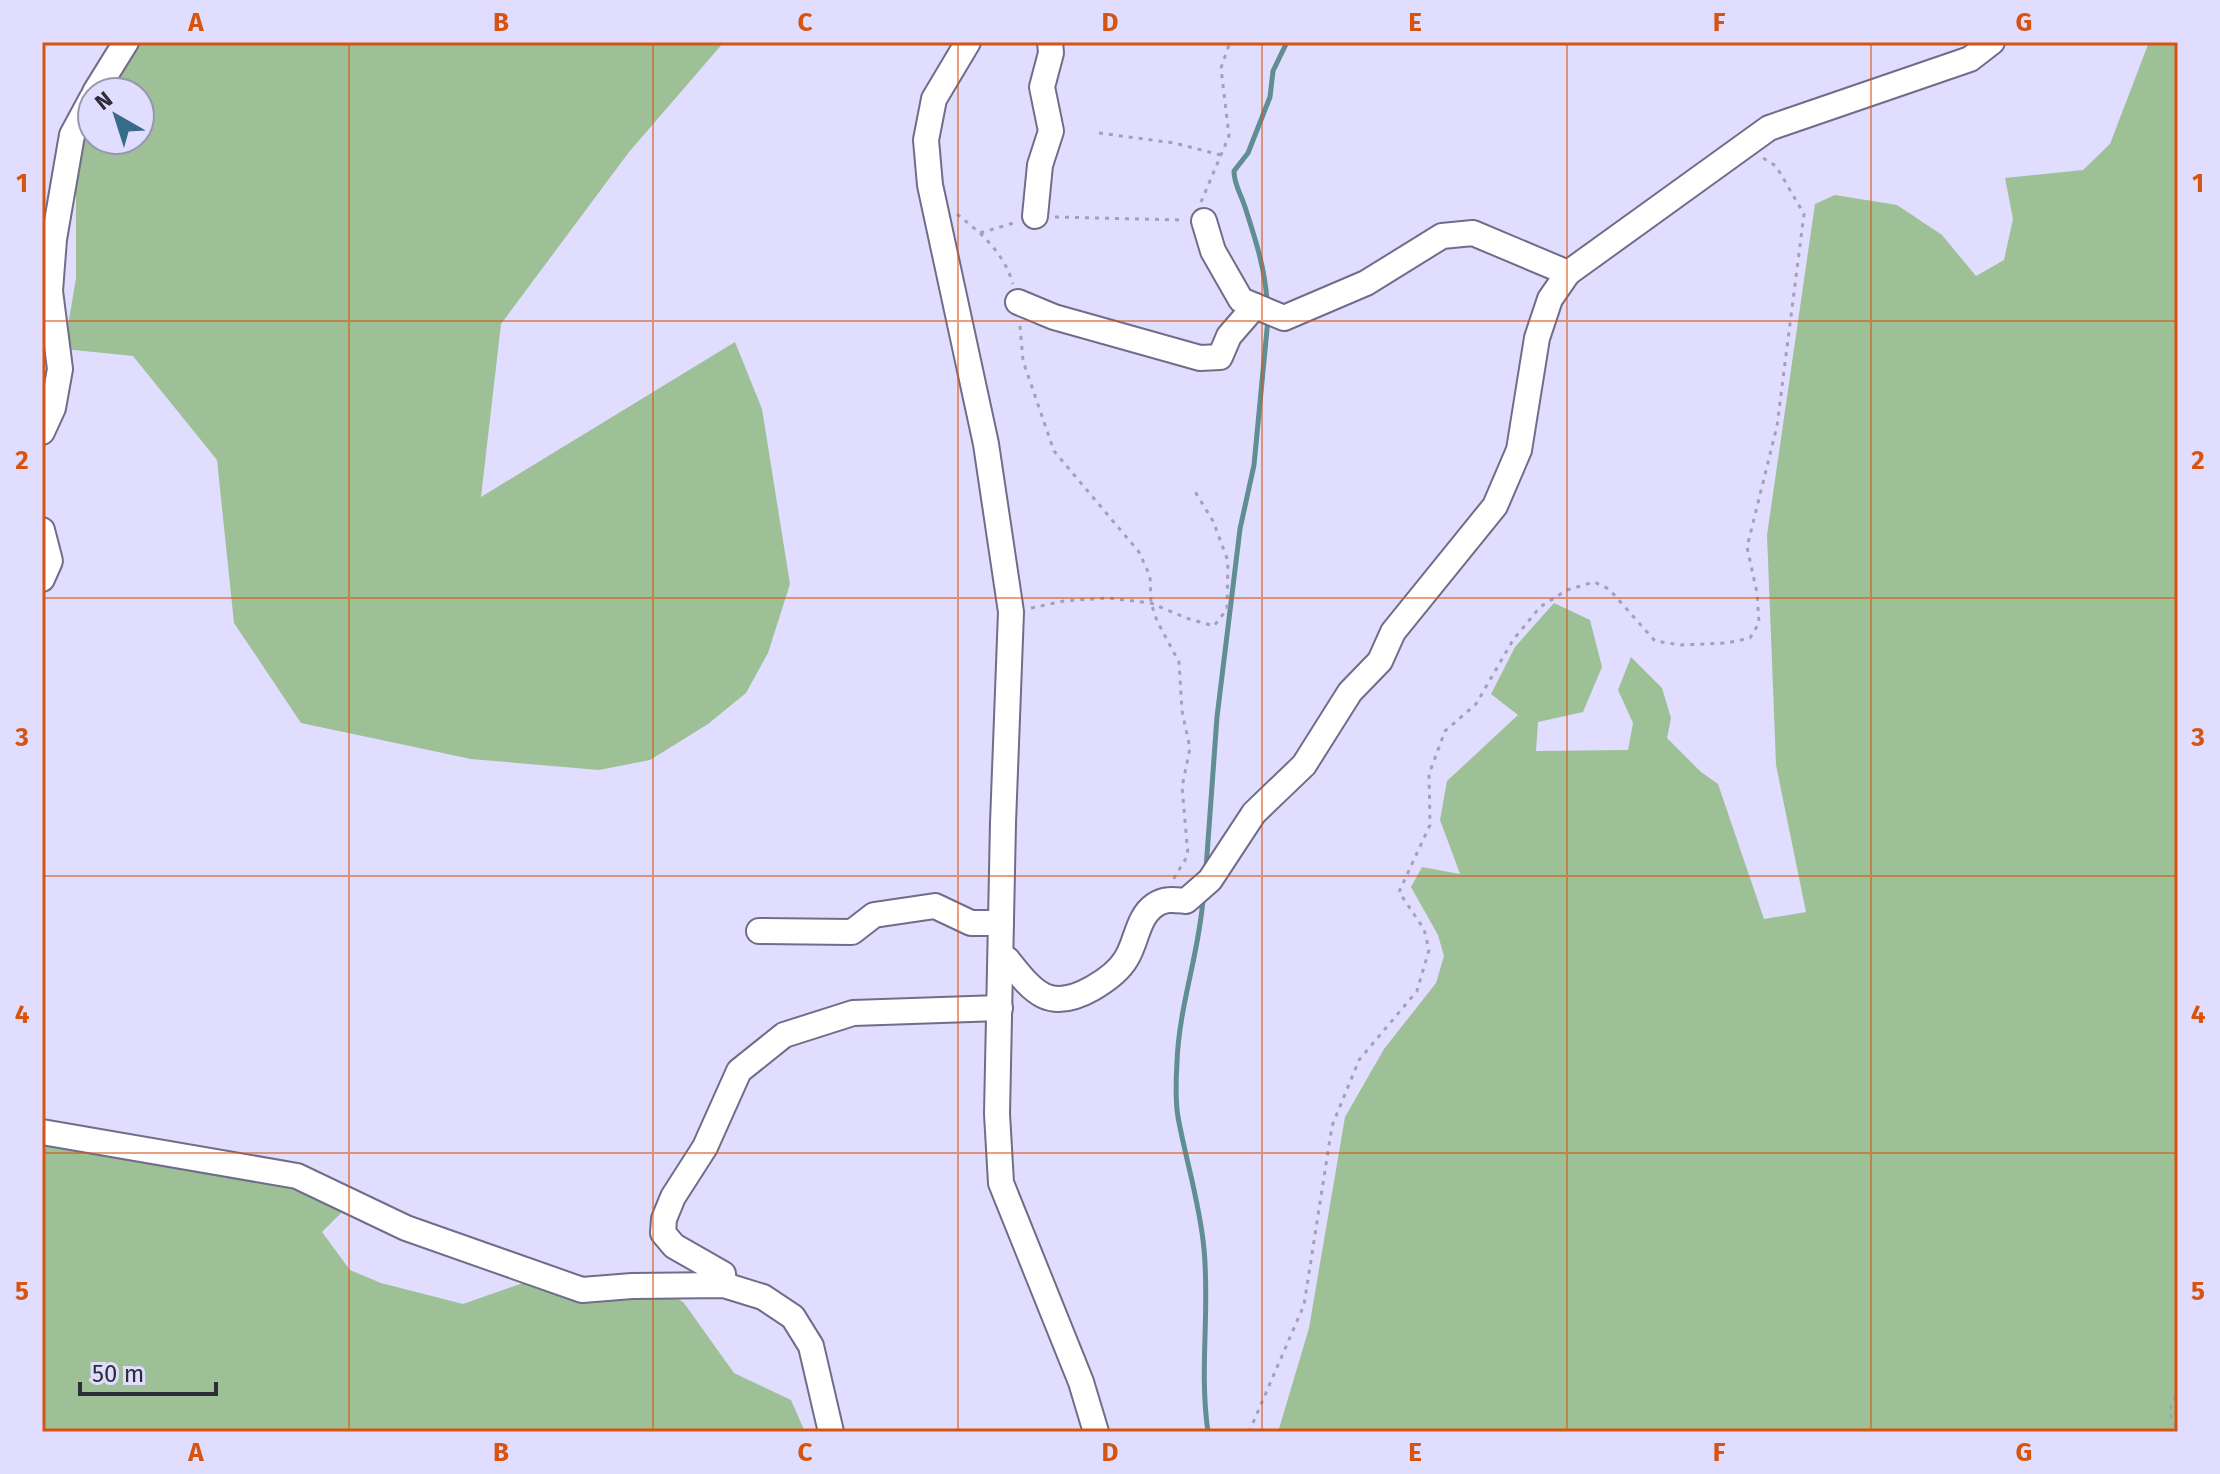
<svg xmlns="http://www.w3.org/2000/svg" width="2220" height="1474" font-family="'Fira Sans',sans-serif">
<rect width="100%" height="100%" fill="#e1ddff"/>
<!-- forest -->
<g fill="#9ec096">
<polygon points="132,42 724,42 629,152 501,324 481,497 735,342 762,409 790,584 768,653 746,693 708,724 650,760 599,770 471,759 301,723 234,623 217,460 133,356 64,349 76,278 76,177 92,105 92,140 140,140 140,92 100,92"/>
<polygon points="2149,42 2178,42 2178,1432 1278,1432 1309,1328 1345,1117 1384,1049 1436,983 1444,956 1438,935 1411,887 1422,867 1460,874 1440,820 1447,781 1518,715 1491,694 1515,647 1554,603 1590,620 1602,667 1583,712 1538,722 1536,751 1628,750 1633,723 1618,690 1631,657 1662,688 1671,718 1667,738 1701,772 1718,784 1764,919 1806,912 1776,765 1767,535 1815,204 1835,195 1897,205 1942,235 1976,276 2004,260 2013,219 2005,178 2083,170 2110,144"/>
<polygon points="42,1137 288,1186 342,1212 322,1232 350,1270 381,1283 463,1304 523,1283 588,1301 670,1293 684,1303 734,1373 791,1400 805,1432 42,1432"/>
</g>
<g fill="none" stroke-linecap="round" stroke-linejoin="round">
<!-- stream -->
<g stroke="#608e93" stroke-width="5">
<path d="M1267,301C1265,268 1255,238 1245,207C1241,194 1234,185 1234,171L1248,153L1270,97L1273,71L1287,42"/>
<polyline points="1206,869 1217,717 1240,529 1254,465 1268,319"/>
<path d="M1203,899C1199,954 1179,1006 1177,1062C1176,1079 1175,1099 1178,1117C1186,1161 1200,1204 1204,1249C1210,1310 1199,1371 1208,1432"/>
</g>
<!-- minor casing -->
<g stroke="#706c89" stroke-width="28">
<g id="minor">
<polyline points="968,42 934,99 926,140 930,185 986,444 1011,612 1003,823 997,1114 1001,1183 1081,1382 1096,1432"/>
<polyline points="95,92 126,42"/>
<polyline points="1035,216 1040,165 1051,131 1042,87 1051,53 1050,42"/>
<polyline points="1204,221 1213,251 1241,300 1284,318 1366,283 1442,236 1473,233 1568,273"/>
<polyline points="1018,302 1054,317 1200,358 1220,357 1229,336 1255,306"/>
<polyline points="42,432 53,408 60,369 50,291 54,239 72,135 92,98"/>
<polyline points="42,530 50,561 42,579"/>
<polyline points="759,931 852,932 874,915 935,906 971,923 1001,923"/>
<path d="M1001,958L1007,959C1034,993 1049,1013 1093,988C1105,981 1119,971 1126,959C1137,942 1137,917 1155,905C1165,898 1175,900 1186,901L1210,880L1254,813L1304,765L1350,692L1380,661L1393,632L1495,506L1519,450L1537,338L1550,299L1568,273L1769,128L1970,59L1992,42"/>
<polyline points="42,1132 297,1176 406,1228 582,1290 632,1286 724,1285 763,1297 793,1317 811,1346 831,1432"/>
<polyline points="724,1285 723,1274 674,1246 663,1233 664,1219 673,1197 705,1147 739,1071 784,1035 853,1013 1000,1008"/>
</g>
</g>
<!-- path -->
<g stroke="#a3a0bb" stroke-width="3" stroke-dasharray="4 6" stroke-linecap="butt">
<polyline points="1099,133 1174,143 1221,155"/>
<polyline points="1201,202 1229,136 1221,68 1230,42"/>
<polyline points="957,214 980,233 1017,222"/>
<polyline points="1055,217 1184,220"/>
<path d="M980,233C995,248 1007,263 1013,284"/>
<polyline points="1020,326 1023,361 1054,451 1139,552 1150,576 1151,603 1157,621 1179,662 1182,711 1190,748 1182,787 1188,855 1173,880"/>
<polyline points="1031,608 1064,601 1107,598 1151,603 1186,618 1214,626 1227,609 1228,561 1213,521 1194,490"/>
<polyline points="2178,1386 2169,1412 2178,1431"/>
<polyline points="1249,1432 1304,1305 1332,1126 1359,1060 1417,991 1429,950 1424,929 1399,892 1430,825 1429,774 1445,731 1476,704 1513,640 1540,607 1567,590 1594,582 1609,589 1655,641 1681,645 1727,643 1750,638 1759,623 1757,593 1747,547 1777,426 1804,214 1776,166 1763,158"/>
</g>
<!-- minor -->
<use href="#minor" stroke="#fff" stroke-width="24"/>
</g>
<!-- grid -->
<path fill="none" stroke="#d55410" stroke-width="2" stroke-opacity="0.55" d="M349,42V1432M653,42V1432M958,42V1432M1262,42V1432M1567,42V1432M1871,42V1432M42,321H2178M42,598H2178M42,876H2178M42,1153H2178"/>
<!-- border -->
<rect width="2220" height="1474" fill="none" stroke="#e1ddff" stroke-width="88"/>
<!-- north arrow -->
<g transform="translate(116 116) rotate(321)"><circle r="38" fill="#e1ddff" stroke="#9996b0" stroke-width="2"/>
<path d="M0-6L14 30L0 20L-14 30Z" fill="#376d89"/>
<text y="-12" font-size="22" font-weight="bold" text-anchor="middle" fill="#2e2c39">N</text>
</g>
<!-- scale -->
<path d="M80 1382v12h136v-12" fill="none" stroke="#2e2c39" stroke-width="4"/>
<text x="92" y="1382" font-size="24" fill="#2e2c39" stroke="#e1ddff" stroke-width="6" paint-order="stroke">50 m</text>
<rect x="44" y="44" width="2132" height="1386" fill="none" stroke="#d55410" stroke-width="3"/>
<g font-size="26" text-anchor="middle" font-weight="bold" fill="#d55410">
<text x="196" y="31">A</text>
<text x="501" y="31">B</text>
<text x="805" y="31">C</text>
<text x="1110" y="31">D</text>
<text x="1415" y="31">E</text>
<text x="1719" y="31">F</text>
<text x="2024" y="31">G</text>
<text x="22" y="192">1</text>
<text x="2198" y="192">1</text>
<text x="22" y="469">2</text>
<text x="2198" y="469">2</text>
<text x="22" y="746">3</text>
<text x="2198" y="746">3</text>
<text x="22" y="1023">4</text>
<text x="2198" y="1023">4</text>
<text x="22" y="1300">5</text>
<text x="2198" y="1300">5</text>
<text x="196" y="1461">A</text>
<text x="501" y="1461">B</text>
<text x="805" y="1461">C</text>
<text x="1110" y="1461">D</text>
<text x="1415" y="1461">E</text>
<text x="1719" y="1461">F</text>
<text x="2024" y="1461">G</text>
</g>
</svg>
